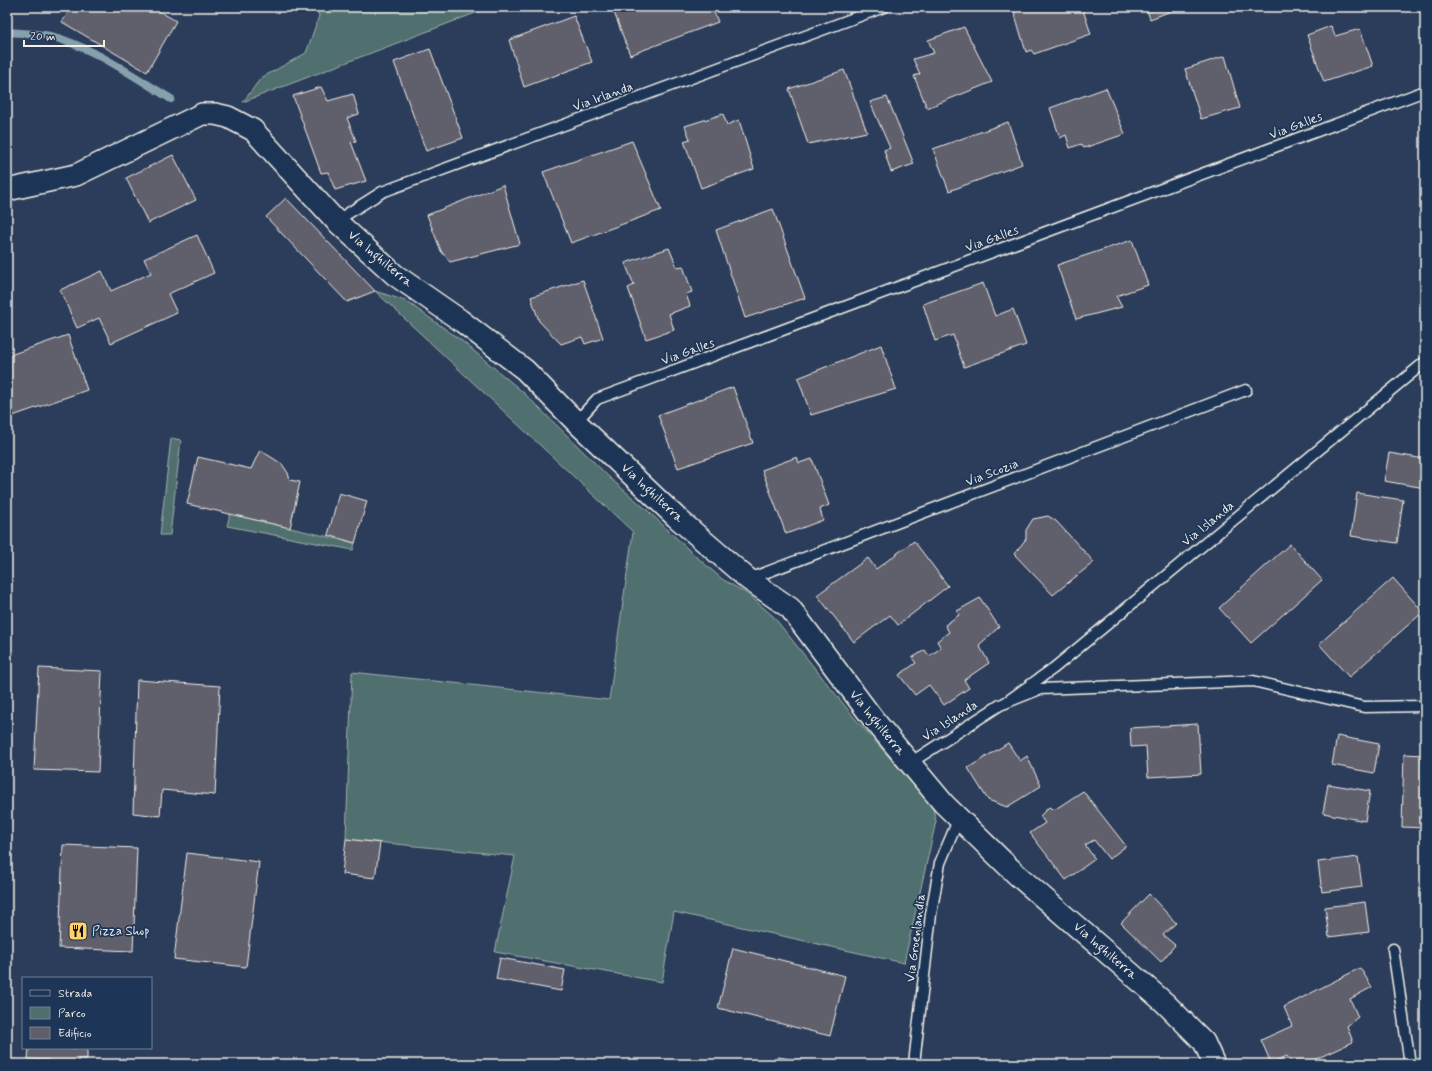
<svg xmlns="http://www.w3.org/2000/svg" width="1432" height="1071" font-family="Mynerve,sans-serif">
<rect width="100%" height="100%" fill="#2b3d5b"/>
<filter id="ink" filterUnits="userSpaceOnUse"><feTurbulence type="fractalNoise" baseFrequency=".025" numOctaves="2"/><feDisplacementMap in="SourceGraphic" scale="8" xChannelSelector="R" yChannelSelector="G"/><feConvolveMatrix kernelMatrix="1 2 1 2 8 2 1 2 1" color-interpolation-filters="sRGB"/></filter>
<g filter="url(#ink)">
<!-- green -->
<g fill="#4f6f6e" stroke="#a2b0ab">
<polygon points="316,7 491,7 243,102 261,78 306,53 319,16"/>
<polygon points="375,291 406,301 462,341 524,393 611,479 647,510 690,551 722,579 749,595 773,616 857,721 932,805 936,821 904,963 674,912 662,982 495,952 515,856 346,839 352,672 609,700 633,532"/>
<polygon points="171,438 181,440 170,535 160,535"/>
<polygon points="230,514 355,543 353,550 227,526"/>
</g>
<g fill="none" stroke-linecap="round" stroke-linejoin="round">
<!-- stream -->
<path stroke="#87a1ac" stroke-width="8" d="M7,32C21,33 36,33 50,36C93,47 133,76 171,99"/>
</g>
<!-- building -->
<g fill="#615e6c" stroke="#f4f1e8">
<polygon points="72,7 152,7 176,21 147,72 62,22"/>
<polygon points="612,7 712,7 718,22 630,55"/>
<polygon points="1017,7 1082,7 1091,34 1034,54 1031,50 1026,52 1013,8"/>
<polygon points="1146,7 1182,7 1150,19"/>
<polygon points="574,16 592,62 524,87 509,40"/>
<polygon points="1331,26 1335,36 1360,29 1373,66 1324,82 1307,35"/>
<polygon points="964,27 992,82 927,108 914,76 920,74 913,59 934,53 928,40"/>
<polygon points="430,49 463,138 426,151 394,62"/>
<polygon points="1225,56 1240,108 1201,119 1185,69"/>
<polygon points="844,70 867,132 808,144 789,89"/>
<polygon points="321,87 328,101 353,94 359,114 347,118 356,141 351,142 366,181 335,190 328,172 321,173 293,96"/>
<polygon points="1106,88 1125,134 1084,148 1081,144 1070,148 1066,135 1060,138 1050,108"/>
<polygon points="887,97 914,164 891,172 884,150 890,148 870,102"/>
<polygon points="723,114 727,125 739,120 754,169 701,188 684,141 690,139 685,126"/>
<polygon points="1008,122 1022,164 949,191 933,149"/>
<polygon points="632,141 661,210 571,243 543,172"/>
<polygon points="173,155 196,200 148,223 126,178"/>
<polygon points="503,185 520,244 450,262 441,251 427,215"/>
<polygon points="286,198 375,291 347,302 266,217"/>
<polygon points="773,209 805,298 745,318 716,230"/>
<polygon points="197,235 214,273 168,294 177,313 111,343 99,318 77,328 60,290 102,271 111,291 151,273 144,259"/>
<polygon points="1132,240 1148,285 1116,296 1122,307 1076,319 1057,265"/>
<polygon points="669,248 677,267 683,266 692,292 686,294 690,306 669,314 674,330 646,339 628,288 634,285 625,263"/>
<polygon points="583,280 603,338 585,344 582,337 561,344 539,321 531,297"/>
<polygon points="983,283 995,316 1013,309 1026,345 964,367 953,335 935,341 923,304"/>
<polygon points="68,335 87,390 7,418 7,356"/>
<polygon points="881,345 896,389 811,415 798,378"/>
<polygon points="733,387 753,443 678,468 658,415"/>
<polygon points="260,450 282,464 288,473 290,480 300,482 290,528 187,504 198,457 251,469"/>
<polygon points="1389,453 1425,459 1425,488 1384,481"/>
<polygon points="797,457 799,463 812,459 829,505 820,509 823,520 786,534 762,470"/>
<polygon points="339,493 367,501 355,543 328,535"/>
<polygon points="1357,493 1403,500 1397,543 1351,536"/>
<polygon points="1048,516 1056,521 1094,562 1053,595 1014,554 1026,539 1026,530 1033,519"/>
<polygon points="914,541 948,586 898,625 890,615 854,642 817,595 868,558 876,569"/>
<polygon points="1290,544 1322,580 1251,643 1219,608"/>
<polygon points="1393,578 1423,612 1349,677 1319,644"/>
<polygon points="980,598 999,627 979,645 989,663 964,680 969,688 944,705 929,685 915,695 899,675 916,663 912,658 925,650 929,656 941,648 937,641 949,632 945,625 959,615 957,611"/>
<polygon points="39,668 102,671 98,772 34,770"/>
<polygon points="137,680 220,686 215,795 162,790 160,816 133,813"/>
<polygon points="1198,724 1201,774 1148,777 1146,746 1131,747 1130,728"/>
<polygon points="1337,736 1379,744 1374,773 1332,765"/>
<polygon points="1008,743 1020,761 1027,756 1041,786 1007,807 988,800 968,768"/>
<polygon points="1404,754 1425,755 1425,828 1402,827"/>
<polygon points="1328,784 1370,791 1365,821 1323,813"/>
<polygon points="1083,791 1126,846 1109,859 1094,840 1085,845 1095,859 1066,880 1030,833 1045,823 1040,816 1049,807 1054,810"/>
<polygon points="346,839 380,843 375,878 342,874"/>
<polygon points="63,845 137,848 133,951 59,948"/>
<polygon points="187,853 259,862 246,967 174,959"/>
<polygon points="1358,857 1362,887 1322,892 1318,862"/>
<polygon points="1149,894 1176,923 1163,935 1175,945 1161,962 1121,923"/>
<polygon points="1365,902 1369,932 1329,937 1325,907"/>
<polygon points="733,948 845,976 830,1036 718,1008"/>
<polygon points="500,958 565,970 561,991 496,979"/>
<polygon points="1360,968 1372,987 1350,999 1358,1017 1347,1026 1353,1042 1305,1064 1292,1064 1287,1056 1271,1063 1261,1040 1292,1026 1284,1007"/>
<polygon points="29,1048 87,1048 87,1059 78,1059 78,1064 49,1064 49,1060 28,1059"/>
<polygon points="778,1057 824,1064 777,1064"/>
</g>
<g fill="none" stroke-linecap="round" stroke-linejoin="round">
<!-- service casing -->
<g stroke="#f4f1e8" stroke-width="13">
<g id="service">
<polyline points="336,221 382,192 884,7"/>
<polyline points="576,422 597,399 1425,91"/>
<polyline points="749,579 1246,390"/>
<polyline points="1005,703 1054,668 1425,362"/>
<polyline points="910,763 1000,705 1040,689 1253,681 1364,707 1425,706"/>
<polyline points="1393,949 1410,1064"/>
<polyline points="914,1064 931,914 940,863 959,818"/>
</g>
</g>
<!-- minor casing -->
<g stroke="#f4f1e8" stroke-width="24">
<polyline id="minor" points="7,190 76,175 202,114 215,114 228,117 253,130 336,221 395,275 460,320 525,370 576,422 676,517 748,579 790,608 874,720 944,804 1016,874 1165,1003 1204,1042 1214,1064"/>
</g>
<!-- service -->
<use href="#service" stroke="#1d3557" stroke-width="10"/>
<!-- minor -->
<use href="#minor" stroke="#1d3557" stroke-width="21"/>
</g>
</g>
<!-- icons -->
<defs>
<g id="restaurant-square" transform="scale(1)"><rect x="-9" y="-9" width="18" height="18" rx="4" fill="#ffd166" stroke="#1d3557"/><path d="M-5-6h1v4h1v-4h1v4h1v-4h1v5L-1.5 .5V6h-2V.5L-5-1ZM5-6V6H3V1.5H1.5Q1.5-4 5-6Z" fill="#111"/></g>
</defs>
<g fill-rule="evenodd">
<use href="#restaurant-square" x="78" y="931"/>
</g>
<g text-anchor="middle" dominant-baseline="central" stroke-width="3.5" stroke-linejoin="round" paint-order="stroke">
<!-- street labels -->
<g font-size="13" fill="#f4f1e8" stroke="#1d3557">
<text transform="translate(603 97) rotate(-20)">Via Irlanda</text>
<text transform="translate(1296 126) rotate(-21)">Via Galles</text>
<text transform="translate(992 239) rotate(-20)">Via Galles</text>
<text transform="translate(380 259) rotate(40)">Via Inghilterra</text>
<text transform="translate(688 352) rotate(-20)">Via Galles</text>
<text transform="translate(992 473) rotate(-21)">Via Scozia</text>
<text transform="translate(652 493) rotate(43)">Via Inghilterra</text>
<text transform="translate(1208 524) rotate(-39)">Via Islanda</text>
<text transform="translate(950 721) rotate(-33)">Via Islanda</text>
<text transform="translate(877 723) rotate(51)">Via Inghilterra</text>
<text transform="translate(916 938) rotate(-83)">Via Groenlandia</text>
<text transform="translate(1105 951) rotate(41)">Via Inghilterra</text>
</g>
<!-- poi labels -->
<g font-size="13" fill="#f4f1e8" stroke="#1d3557" text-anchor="start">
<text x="92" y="931">Pizza Shop</text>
</g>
</g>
<!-- margin -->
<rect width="1432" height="1071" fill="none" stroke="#1d3557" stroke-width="24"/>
<rect x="12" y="12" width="1408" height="1047" fill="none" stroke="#f4f1e8" stroke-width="1.5" filter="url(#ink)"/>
<!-- legend -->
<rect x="22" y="977" width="130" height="72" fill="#1d3557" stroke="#738091"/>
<rect x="30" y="990" width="20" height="6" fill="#1d3557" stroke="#738091"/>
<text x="58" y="997" font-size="12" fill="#f4f1e8">Strada</text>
<rect x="30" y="1007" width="20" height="12" fill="#4f6f6e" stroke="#738091"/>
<text x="58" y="1017" font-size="12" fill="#f4f1e8">Parco</text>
<rect x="30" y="1027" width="20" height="12" fill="#615e6c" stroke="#738091"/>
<text x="58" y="1037" font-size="12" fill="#f4f1e8">Edificio</text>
<!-- scale -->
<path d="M24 40v6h80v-6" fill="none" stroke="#f4f1e8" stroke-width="2"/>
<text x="30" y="40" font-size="12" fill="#f4f1e8" stroke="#1d3557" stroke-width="3" paint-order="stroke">20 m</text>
</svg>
